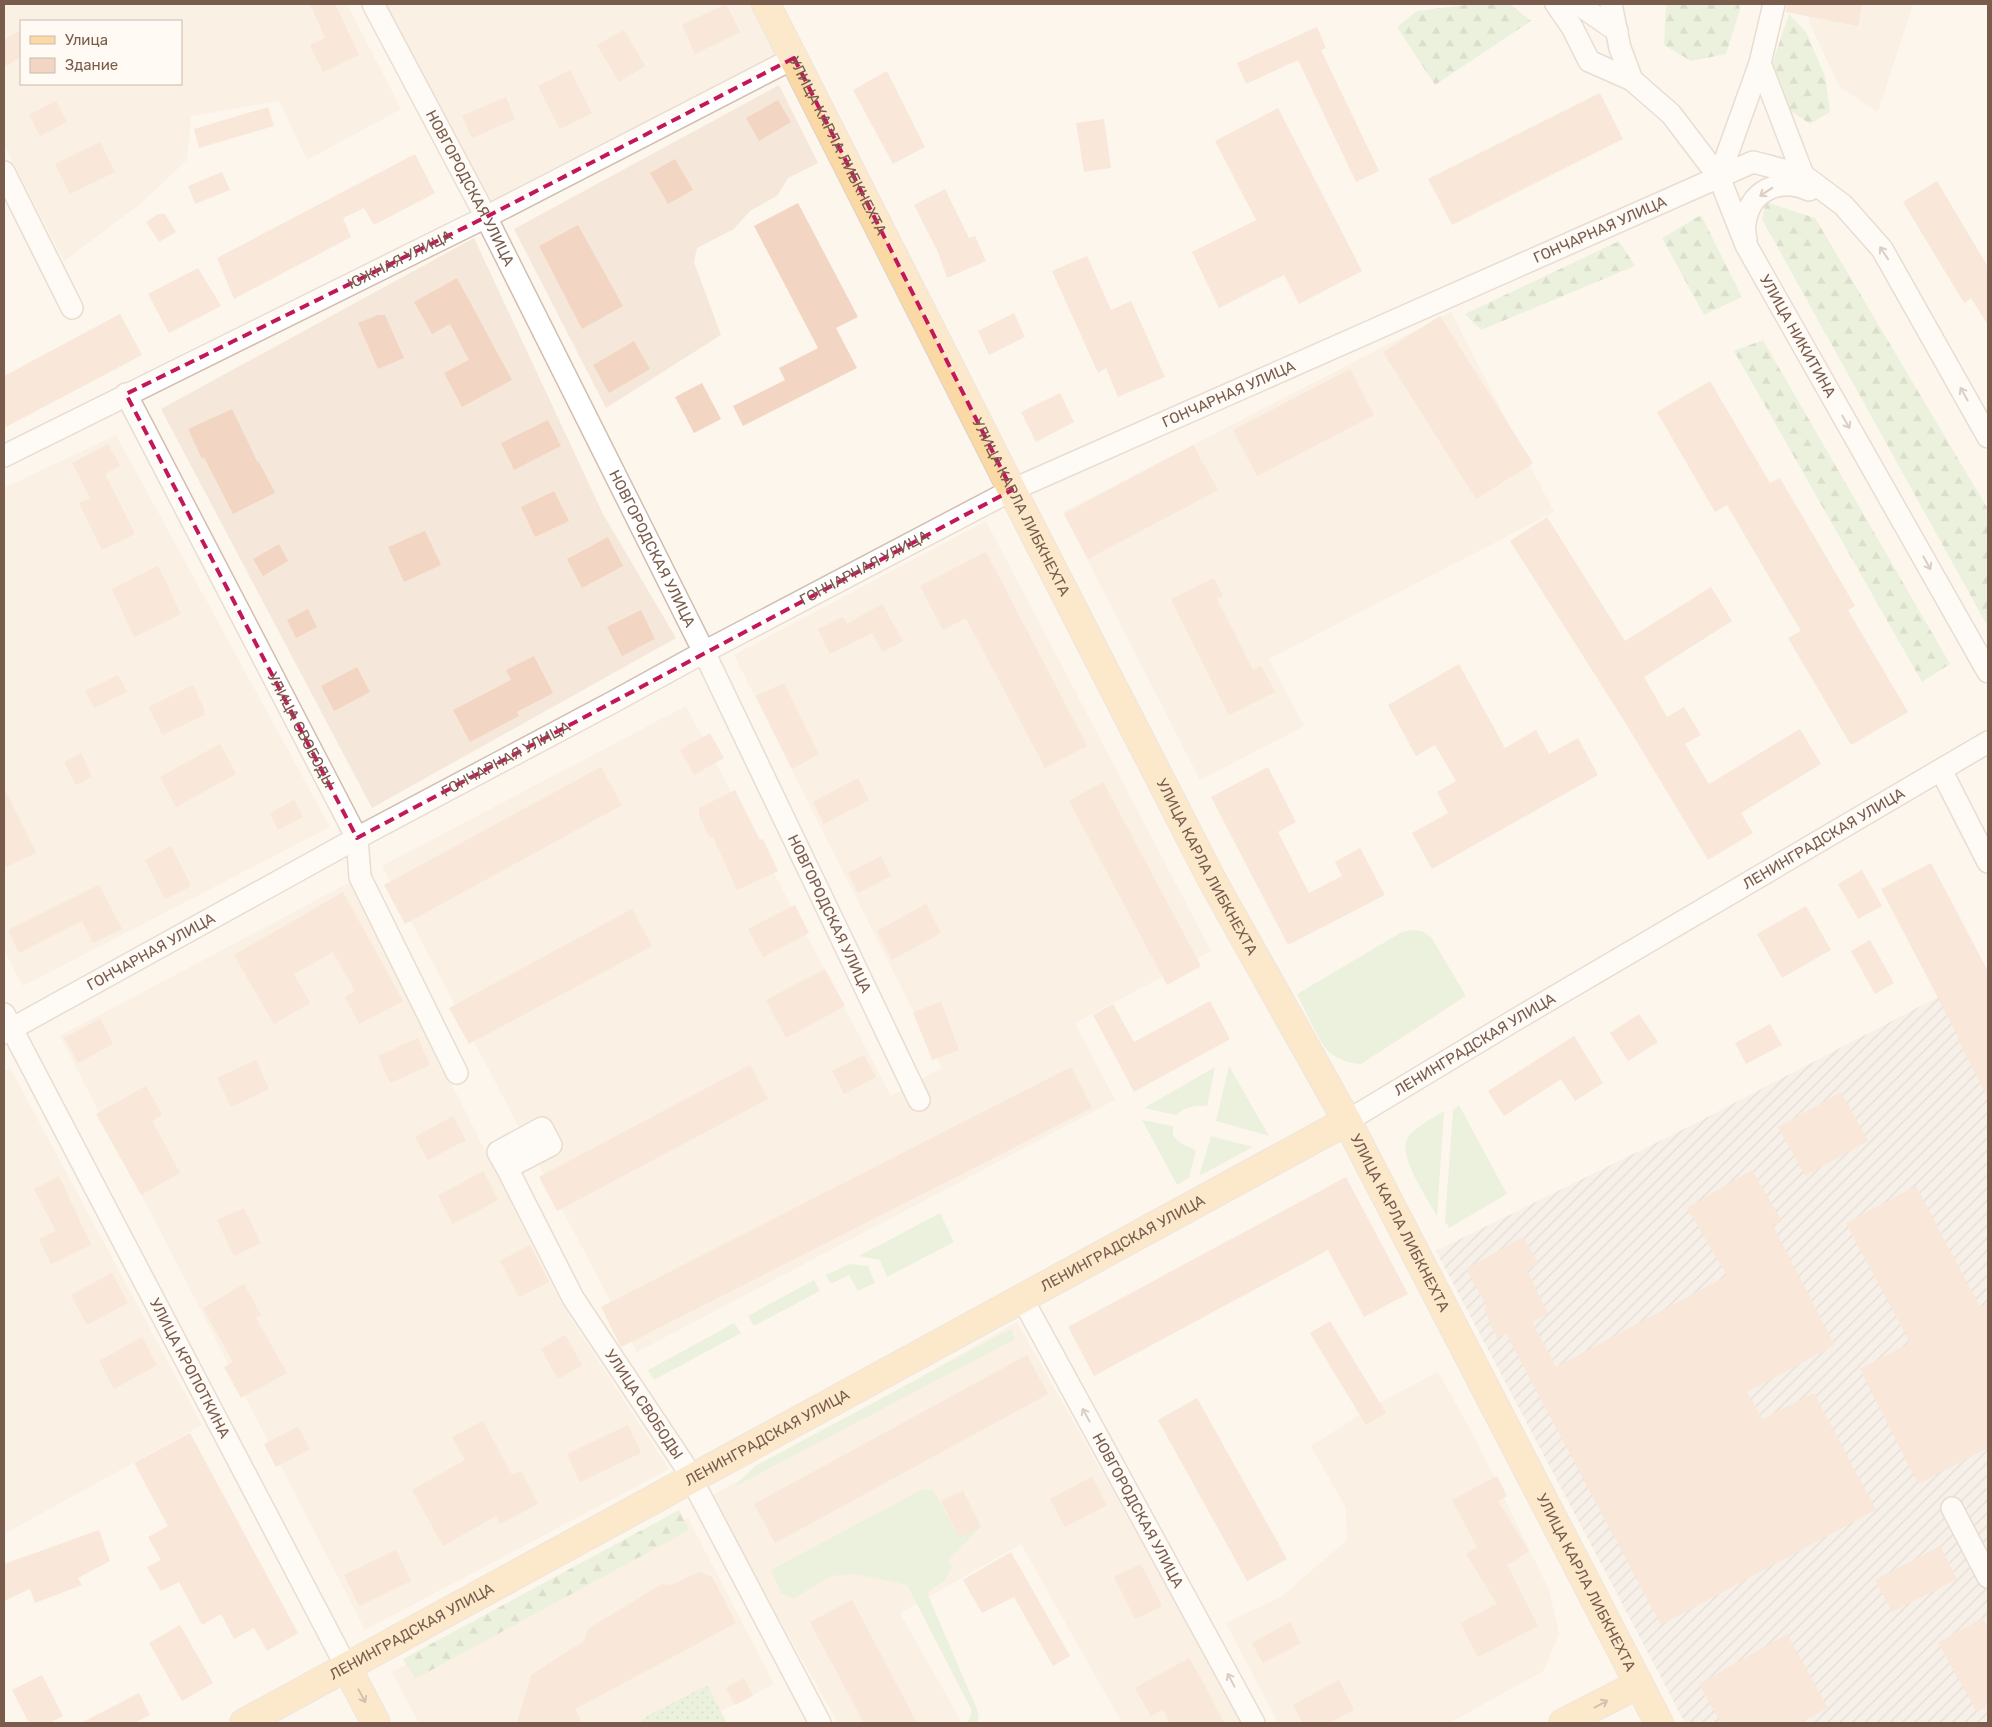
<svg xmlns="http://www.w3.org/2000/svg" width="1992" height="1727" font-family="Rubik,sans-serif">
<defs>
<pattern id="industrial-furrows" width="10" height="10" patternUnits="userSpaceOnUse" patternTransform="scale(1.25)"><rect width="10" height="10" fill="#efe9e4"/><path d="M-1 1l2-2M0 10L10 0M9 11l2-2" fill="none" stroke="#c7c0bb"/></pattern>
<pattern id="forest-firs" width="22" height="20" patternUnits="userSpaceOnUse" patternTransform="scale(1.25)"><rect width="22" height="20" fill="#d8ecc9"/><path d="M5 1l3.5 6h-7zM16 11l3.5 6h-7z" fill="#b4c2a5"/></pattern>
<pattern id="park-dots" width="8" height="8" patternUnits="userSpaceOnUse" patternTransform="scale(1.25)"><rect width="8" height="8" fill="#d8ecc9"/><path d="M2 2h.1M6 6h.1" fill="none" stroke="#b4c2a5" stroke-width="1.8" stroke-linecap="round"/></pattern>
</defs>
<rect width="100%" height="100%" fill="#fdf6ec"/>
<!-- residential -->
<g fill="#f5e8da" fill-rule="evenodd">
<path d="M4,4H347L401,109L307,160L279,101L191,116L187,160L140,204L64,261L4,145ZM21,21H181V84H21Z"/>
<polygon points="384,4 755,4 781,51 633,128 487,208"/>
<polygon points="1806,4 1913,4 1878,112 1839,86 1810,24"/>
<polygon points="779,85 818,163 788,178 777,196 750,211 734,229 697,248 694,262 721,335 606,408 514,229"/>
<polygon points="474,238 603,514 676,638 372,808 161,409"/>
<polygon points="1451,312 1554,512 1269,659 1304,726 1200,780 1063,512"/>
<polygon points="116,435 330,827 23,986 4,950 4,488"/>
<polygon points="986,521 1211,951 1075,1023 1115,1100 637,1352 382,866 686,706 891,1096 942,1068 734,655"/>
<polygon points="351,882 563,1307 669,1469 365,1630 60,1036"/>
<polygon points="10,1068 202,1425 4,1534 4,1071"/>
<polygon points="1017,1322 1244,1723 1122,1723 1021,1544 900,1613 962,1723 838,1723 710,1497"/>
<polygon points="1438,1372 1475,1438 1549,1590 1559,1634 1543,1671 1449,1723 1278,1723 1226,1623 1281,1597 1347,1540 1346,1508 1311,1446 1375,1405"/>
<polygon points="688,1518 774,1684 698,1723 419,1723 392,1672"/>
</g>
<!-- industrial -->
<polygon fill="url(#industrial-furrows)" points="1988,971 1988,1723 1685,1723 1436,1251 1692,1125"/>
<!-- grass -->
<g fill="#d8ecc9">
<path d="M1412,930L1422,931L1431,937L1466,996L1361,1064C1350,1064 1334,1058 1326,1049C1317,1037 1304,1008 1297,994L1402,932Z"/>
<polygon points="1229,1066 1269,1136 1216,1121"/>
<path d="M1215,1067L1207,1106C1195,1105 1185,1107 1176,1115L1144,1108Z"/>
<polygon points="1459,1105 1507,1194 1449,1228 1445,1221 1453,1110"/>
<path d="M1444,1111L1437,1216C1428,1200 1398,1156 1407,1139C1412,1129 1434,1117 1444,1111Z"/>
<polygon points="1142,1120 1173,1126 1173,1136 1182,1144 1196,1150 1189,1178 1177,1185"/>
<polygon points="1211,1136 1253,1147 1199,1176"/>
<polygon points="940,1213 954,1242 887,1277 880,1260 859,1256"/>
<polygon points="849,1264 868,1266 875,1283 858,1291 849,1275 831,1284 826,1275"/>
<polygon points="814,1280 820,1291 754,1326 748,1316"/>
<polygon points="734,1323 741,1333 654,1380 648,1370"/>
<polygon points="1011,1329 1015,1339 734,1487 755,1466"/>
<polygon points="923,1489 934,1491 959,1538 981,1527 948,1560 952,1566 946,1579 927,1593 979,1714 977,1723 968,1723 972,1711 907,1585 857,1574 831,1576 793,1599 781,1593 771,1570"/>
</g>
<!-- forest -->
<g fill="url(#forest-firs)">
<polygon points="1474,4 1510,4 1531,21 1435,85 1397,27 1417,11"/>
<polygon points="1668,4 1739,4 1740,10 1726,54 1691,61 1664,45 1666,5"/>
<polygon points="1789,14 1806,32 1825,76 1830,112 1810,124 1782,105 1773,62"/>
<polygon points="1766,202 1815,218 1988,509 1988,627 1762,219"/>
<polygon points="1701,215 1742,297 1704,315 1662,238"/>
<polygon points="1619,241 1635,266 1481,330 1465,314"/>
<polygon points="1763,340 1950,664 1922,682 1734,351"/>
<polygon points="679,1510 689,1530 415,1679 403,1659"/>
</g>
<!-- park -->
<polygon fill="url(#park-dots)" points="707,1685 727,1723 640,1723 647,1716"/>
<!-- building -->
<g fill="#f3d5c3">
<polygon points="310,4 335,4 359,55 323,72 310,45 325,38"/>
<polygon points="726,4 740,32 695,54 682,25"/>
<polygon points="1787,4 1862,4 1858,26 1786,12"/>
<polygon points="1317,27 1326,48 1321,50 1379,171 1356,182 1298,60 1246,84 1237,63"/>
<polygon points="21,30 21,57 4,67 4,40"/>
<polygon points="624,30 645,66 619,82 597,45"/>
<polygon points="570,70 592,113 560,129 538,86"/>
<polygon points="887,71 925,147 893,164 853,90"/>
<polygon points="1600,93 1623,139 1452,225 1428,179"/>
<polygon points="506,97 515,119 472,138 462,116"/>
<polygon points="778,100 791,122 759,141 746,118"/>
<polygon points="56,101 67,122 40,136 29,115"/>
<polygon points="268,107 274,126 199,148 194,129"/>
<polygon points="1278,108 1362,271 1299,304 1284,275 1219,308 1192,252 1256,220 1215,141"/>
<polygon points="1104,119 1111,168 1084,172 1076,123"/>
<polygon points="100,142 115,172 70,194 55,164"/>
<polygon points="415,154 435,193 374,225 364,208 343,218 351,237 234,299 217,258"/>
<polygon points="675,159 693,190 668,204 650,173"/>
<polygon points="222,172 230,190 195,204 188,186"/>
<polygon points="1937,181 1988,267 1988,325 1971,298 1964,303 1903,202"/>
<polygon points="945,189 969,238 975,236 986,261 947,278 938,252 914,205"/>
<polygon points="798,203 858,317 836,328 857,368 743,426 733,406 785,380 779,368 818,348 754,226"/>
<polygon points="158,214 165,214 176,232 159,242 146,222"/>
<polygon points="578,225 623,306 582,329 539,246"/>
<polygon points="1087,256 1111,310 1131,301 1165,377 1118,397 1106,368 1098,373 1052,271"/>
<polygon points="198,268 221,306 169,333 148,294"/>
<polygon points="457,278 512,380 462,407 444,373 469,360 450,324 432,334 414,302"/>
<polygon points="1014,313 1025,337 989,355 978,331"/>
<polygon points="120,314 142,355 4,428 4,376"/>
<polygon points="378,315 385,315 404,358 378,369 358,323"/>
<polygon points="1440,316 1533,463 1476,499 1383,352"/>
<polygon points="634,341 650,369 609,393 593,365"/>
<polygon points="1350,369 1374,415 1257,476 1233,430"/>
<polygon points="1710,381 1770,483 1780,478 1855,606 1848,610 1908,712 1851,745 1788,638 1801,631 1771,580 1727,505 1715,512 1657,412"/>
<polygon points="702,383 721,419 694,433 675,397"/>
<polygon points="1060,393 1074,422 1036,442 1021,412"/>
<polygon points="232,409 258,463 259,462 275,493 233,514 204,457 202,459 188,429"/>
<polygon points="548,420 561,446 514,470 501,443"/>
<polygon points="108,444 120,466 105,474 135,534 102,550 79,503 90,498 72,463"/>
<polygon points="1193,445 1218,490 1088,559 1064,514"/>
<polygon points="554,491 569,521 535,537 521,507"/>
<polygon points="1547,517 1625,641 1711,587 1732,621 1644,677 1667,717 1684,707 1701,735 1685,744 1709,784 1800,729 1821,764 1741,813 1753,833 1708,860 1623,719 1510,541"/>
<polygon points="425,531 441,565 404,582 388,547"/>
<polygon points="608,537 623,566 582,588 567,559"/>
<polygon points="279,544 288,561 263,576 253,559"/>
<polygon points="986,552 1087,746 1045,768 966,618 943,630 920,586"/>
<polygon points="158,566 181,614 134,637 112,589"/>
<polygon points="1214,578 1223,596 1217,599 1253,670 1261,666 1275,692 1229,715 1171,599"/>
<polygon points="882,604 903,641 883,652 872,633 830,654 818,629 843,617 847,624"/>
<polygon points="308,609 317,627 296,638 287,620"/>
<polygon points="641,610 655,639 622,656 607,627"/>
<polygon points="534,656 553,693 517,712 519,716 470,742 453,710 511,680 506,670"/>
<polygon points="1459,664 1505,748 1536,730 1549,754 1578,738 1598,775 1432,869 1412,833 1448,813 1437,792 1456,781 1435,745 1416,756 1388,705"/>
<polygon points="357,667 370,692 334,711 321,686"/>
<polygon points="118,675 127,692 94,708 85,691"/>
<polygon points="784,683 819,754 792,769 756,696"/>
<polygon points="193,685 204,708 204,715 162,735 149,707"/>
<polygon points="710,733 724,758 694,775 680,750"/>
<polygon points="220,744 236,774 176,807 160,777"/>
<polygon points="81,753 92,777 76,785 64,762"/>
<polygon points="601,767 622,805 405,924 384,885"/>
<polygon points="1268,767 1296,822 1278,832 1309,893 1342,876 1335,862 1360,848 1385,895 1288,945 1211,797"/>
<polygon points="858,778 869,800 824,824 813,802"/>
<polygon points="1103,782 1201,966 1167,985 1069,801"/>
<polygon points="4,788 36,853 4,868"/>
<polygon points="735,790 760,840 763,839 778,871 737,890 713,837 710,838 699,815 699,808"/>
<polygon points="294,800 303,817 278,830 270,813"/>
<polygon points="171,846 191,886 165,899 145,860"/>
<polygon points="881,856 891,876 858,893 848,873"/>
<polygon points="1931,863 1988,971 1988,1098 1957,1038 1959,1038 1881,889"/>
<polygon points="1862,870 1882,906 1858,919 1838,884"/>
<polygon points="99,885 122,929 93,943 82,921 19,953 8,930"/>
<polygon points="343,892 403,1001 359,1024 345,997 355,991 333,952 294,974 310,1003 274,1024 234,955"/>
<polygon points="926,904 941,933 892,960 877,931"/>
<polygon points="795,905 809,933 763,957 748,929"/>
<polygon points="1806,906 1831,950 1782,978 1757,934"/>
<polygon points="632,909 652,946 469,1044 449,1008"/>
<polygon points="1870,940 1894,983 1875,994 1851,951"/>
<polygon points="825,969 845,1006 786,1038 766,1000"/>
<polygon points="1210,1001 1230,1039 1134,1092 1093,1015 1113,1004 1134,1042"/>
<polygon points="941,1002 959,1050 932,1060 913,1012"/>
<polygon points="1639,1014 1658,1042 1628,1061 1610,1033"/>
<polygon points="100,1019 113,1044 78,1063 64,1038"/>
<polygon points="1770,1024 1782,1045 1746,1064 1735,1043"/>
<polygon points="1574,1036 1603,1083 1575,1101 1561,1079 1504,1116 1488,1091"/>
<polygon points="418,1038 430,1065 390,1083 378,1056"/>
<polygon points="864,1055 876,1077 844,1094 832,1071"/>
<polygon points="256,1060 269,1089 231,1107 217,1078"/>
<polygon points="750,1065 768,1099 557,1211 539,1177"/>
<polygon points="1071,1067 1092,1108 621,1347 601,1307"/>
<polygon points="146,1086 162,1115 152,1121 180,1173 141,1195 96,1114"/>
<polygon points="1841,1092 1868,1141 1805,1176 1778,1127"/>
<polygon points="453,1116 466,1140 428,1160 415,1137"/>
<polygon points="1752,1170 1782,1221 1773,1226 1835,1345 1747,1392 1762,1419 1814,1393 1876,1510 1661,1625 1506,1334 1497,1338 1484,1309 1487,1307 1466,1269 1523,1237 1539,1264 1527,1270 1548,1314 1532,1322 1556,1367 1727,1276 1687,1208"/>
<polygon points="483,1171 498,1200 453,1224 438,1196"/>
<polygon points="59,1176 91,1245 51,1264 39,1239 56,1231 34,1189"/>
<polygon points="1346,1177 1408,1294 1364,1317 1328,1250 1094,1376 1068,1327"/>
<polygon points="1916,1186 1980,1307 1988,1303 1988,1448 1918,1484 1860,1369 1910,1343 1846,1223"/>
<polygon points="244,1208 261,1243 234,1256 217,1220"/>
<polygon points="530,1245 549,1282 519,1297 500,1261"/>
<polygon points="112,1273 128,1303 87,1325 71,1295"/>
<polygon points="244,1284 261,1315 256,1318 287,1373 241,1398 224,1367 233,1362 203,1308"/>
<polygon points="1330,1321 1386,1413 1366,1425 1310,1333"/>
<polygon points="565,1335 582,1365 558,1379 541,1349"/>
<polygon points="142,1337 157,1365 114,1389 99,1361"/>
<polygon points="1027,1355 1048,1394 775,1543 754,1504"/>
<polygon points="1197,1398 1287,1559 1247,1581 1158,1420"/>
<polygon points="483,1421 512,1475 521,1471 538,1504 500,1524 496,1516 443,1546 412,1490 465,1460 452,1437"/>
<polygon points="628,1425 641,1453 580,1482 567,1454"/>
<polygon points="298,1427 310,1449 276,1467 264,1444"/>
<polygon points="190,1433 298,1633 267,1651 254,1628 234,1639 221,1614 202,1625 179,1582 161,1591 147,1567 161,1560 148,1537 168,1526 134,1463"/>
<polygon points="1497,1476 1507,1496 1498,1501 1529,1551 1507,1565 1538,1626 1478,1657 1460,1623 1497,1604 1466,1554 1477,1547 1452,1500"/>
<polygon points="1092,1477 1107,1505 1065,1527 1050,1499"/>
<polygon points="963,1491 981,1527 959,1538 941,1501"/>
<polygon points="99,1530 110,1561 78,1578 82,1585 35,1603 30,1589 4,1601 4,1564"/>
<polygon points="1940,1546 1957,1579 1892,1612 1875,1580"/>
<polygon points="396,1550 411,1581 359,1606 344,1575"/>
<polygon points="1011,1552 1070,1656 1053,1666 1014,1597 982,1613 963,1580"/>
<polygon points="1141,1564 1162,1606 1135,1619 1114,1577"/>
<polygon points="699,1572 712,1577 736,1623 575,1709 582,1723 517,1723 531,1675 584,1641 588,1629 662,1584 672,1585"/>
<polygon points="852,1600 917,1723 864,1723 810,1622"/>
<polygon points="1982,1618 1988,1629 1988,1706 1977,1712 1938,1643"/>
<polygon points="1290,1622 1301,1643 1263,1663 1252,1643"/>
<polygon points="180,1625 213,1683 182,1701 149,1643"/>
<polygon points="1787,1634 1828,1708 1800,1723 1721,1723 1699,1684"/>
<polygon points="1189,1658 1205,1686 1224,1723 1170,1723 1163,1709 1151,1716 1135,1688"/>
<polygon points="42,1675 63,1716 49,1723 29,1723 12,1690"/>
<polygon points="744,1678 753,1696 735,1705 726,1688"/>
<polygon points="1339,1680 1354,1710 1329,1723 1303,1723 1293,1705"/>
<polygon points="139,1693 150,1715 134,1723 81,1723"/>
</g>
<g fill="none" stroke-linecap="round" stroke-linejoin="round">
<!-- minor casing -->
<g stroke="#d1beb0" stroke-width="24">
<g id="minor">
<path id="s1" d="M373,4L486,217L704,652L919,1100"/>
<polyline points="1556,4 1572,27 1589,61 1632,80"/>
<polyline points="1578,4 1617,31"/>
<path id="s2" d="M1611,4L1620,48L1632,80L1671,114L1719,177L1746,245L1988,672"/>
<polyline points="1760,63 1803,175"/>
<polyline points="4,172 72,308"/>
<polyline points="1719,177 1760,63 1774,4"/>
<path d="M1746,239C1745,234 1744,228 1745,224C1749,190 1780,177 1809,190"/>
<path id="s3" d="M126,394L357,838L360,877L457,1073"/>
<path id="s4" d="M4,456L486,217L794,58"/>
<polyline points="1941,770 1988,862"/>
<path id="s5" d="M4,1014L347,1668"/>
<path id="s6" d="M4,1033L357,838L613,702L704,652L1012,490L1753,162L1803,175L1843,205L1882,249L1988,437"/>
<path id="s7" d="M1347,1121L1515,1020L1988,742"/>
<path id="s8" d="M507,1168L498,1152L542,1128L551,1145L507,1168L573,1298L683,1463L820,1723"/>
<path id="s9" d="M1022,1298L1254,1723"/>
<polyline points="1952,1508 1988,1577"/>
</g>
</g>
<!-- major casing -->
<g stroke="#dad1cd" stroke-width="30">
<g id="major">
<path id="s10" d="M766,4L1012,490L1212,880L1347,1121L1659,1723"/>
<polyline points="347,1668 376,1723"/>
<path id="s11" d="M244,1723L1347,1121"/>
<polyline points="1563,1723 1639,1684"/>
</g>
</g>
<!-- minor -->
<use href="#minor" stroke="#fff" stroke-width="21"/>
<!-- major -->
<use href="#major" stroke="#fbd9a5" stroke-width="28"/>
</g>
<!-- one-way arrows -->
<defs><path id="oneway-shaft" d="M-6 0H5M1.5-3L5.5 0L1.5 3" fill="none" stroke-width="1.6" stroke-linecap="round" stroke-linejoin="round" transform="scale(1.25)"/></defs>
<g stroke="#af9d94">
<use href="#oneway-shaft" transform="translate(1766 192) rotate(147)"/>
<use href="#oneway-shaft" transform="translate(1884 253) rotate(-123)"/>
<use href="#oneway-shaft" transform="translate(1964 394) rotate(-119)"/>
<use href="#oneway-shaft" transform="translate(1846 422) rotate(60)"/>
<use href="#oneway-shaft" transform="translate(1927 563) rotate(61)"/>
<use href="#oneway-shaft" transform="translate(1086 1415) rotate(-119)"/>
<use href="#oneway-shaft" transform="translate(1231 1680) rotate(-118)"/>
</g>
<g stroke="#a18267">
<use href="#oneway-shaft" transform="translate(362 1696) rotate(62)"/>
<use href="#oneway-shaft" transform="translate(1601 1704) rotate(-28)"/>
</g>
<!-- marked area -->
<path d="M0 0H1992V1727H0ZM794,58L1012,490L357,838L126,394L486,217Z" fill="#fdf6ec" fill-opacity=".55" fill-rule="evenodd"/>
<path fill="none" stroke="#c2185b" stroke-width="4" stroke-dasharray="10 6" stroke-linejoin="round" d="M794,58L1012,490L357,838L126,394L486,217Z"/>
<g text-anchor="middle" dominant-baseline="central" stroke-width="4" stroke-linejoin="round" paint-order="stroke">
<!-- street labels -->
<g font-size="15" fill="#7a5c4d" stroke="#fffaf3">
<text stroke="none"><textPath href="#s10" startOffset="159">УЛИЦА КАРЛА ЛИБКНЕХТА</textPath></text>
<text stroke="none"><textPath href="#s1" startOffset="208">НОВГОРОДСКАЯ УЛИЦА</textPath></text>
<text stroke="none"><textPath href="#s6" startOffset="1788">ГОНЧАРНАЯ УЛИЦА</textPath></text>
<text stroke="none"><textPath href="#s4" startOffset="442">ЮЖНАЯ УЛИЦА</textPath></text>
<text stroke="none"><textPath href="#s2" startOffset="388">УЛИЦА НИКИТИНА</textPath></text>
<text stroke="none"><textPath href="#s6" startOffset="1382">ГОНЧАРНАЯ УЛИЦА</textPath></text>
<text stroke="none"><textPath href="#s10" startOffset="564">УЛИЦА КАРЛА ЛИБКНЕХТА</textPath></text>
<text stroke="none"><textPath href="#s1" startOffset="612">НОВГОРОДСКАЯ УЛИЦА</textPath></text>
<text stroke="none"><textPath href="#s6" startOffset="978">ГОНЧАРНАЯ УЛИЦА</textPath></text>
<text stroke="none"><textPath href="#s3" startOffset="379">УЛИЦА СВОБОДЫ</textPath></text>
<text stroke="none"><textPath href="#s6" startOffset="572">ГОНЧАРНАЯ УЛИЦА</textPath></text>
<text stroke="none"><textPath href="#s7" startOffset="554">ЛЕНИНГРАДСКАЯ УЛИЦА</textPath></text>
<text stroke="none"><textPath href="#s10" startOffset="969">УЛИЦА КАРЛА ЛИБКНЕХТА</textPath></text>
<text stroke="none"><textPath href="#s1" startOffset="1018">НОВГОРОДСКАЯ УЛИЦА</textPath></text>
<text stroke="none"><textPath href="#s6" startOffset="168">ГОНЧАРНАЯ УЛИЦА</textPath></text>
<text stroke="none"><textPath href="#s7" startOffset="149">ЛЕНИНГРАДСКАЯ УЛИЦА</textPath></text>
<text stroke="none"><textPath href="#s10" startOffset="1374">УЛИЦА КАРЛА ЛИБКНЕХТА</textPath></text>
<text stroke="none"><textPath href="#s11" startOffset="1001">ЛЕНИНГРАДСКАЯ УЛИЦА</textPath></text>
<text stroke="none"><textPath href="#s5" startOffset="400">УЛИЦА КРОПОТКИНА</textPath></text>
<text stroke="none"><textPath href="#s8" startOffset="411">УЛИЦА СВОБОДЫ</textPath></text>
<text stroke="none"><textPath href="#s11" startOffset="596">ЛЕНИНГРАДСКАЯ УЛИЦА</textPath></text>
<text stroke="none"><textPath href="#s9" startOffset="242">НОВГОРОДСКАЯ УЛИЦА</textPath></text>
<text stroke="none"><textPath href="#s10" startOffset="1779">УЛИЦА КАРЛА ЛИБКНЕХТА</textPath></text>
<text stroke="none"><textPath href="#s11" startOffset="191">ЛЕНИНГРАДСКАЯ УЛИЦА</textPath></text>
</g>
</g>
<!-- border -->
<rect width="1992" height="1727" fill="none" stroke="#7a5c4d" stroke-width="10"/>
<!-- legend -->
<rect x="20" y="20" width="162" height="65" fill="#fffaf3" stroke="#cabbb1"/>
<rect x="30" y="36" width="25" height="8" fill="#fbd9a5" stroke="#cabbb1"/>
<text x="65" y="45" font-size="15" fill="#7a5c4d">Улица</text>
<rect x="30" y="58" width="25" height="15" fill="#f3d5c3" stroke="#cabbb1"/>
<text x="65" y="70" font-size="15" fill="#7a5c4d">Здание</text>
</svg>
